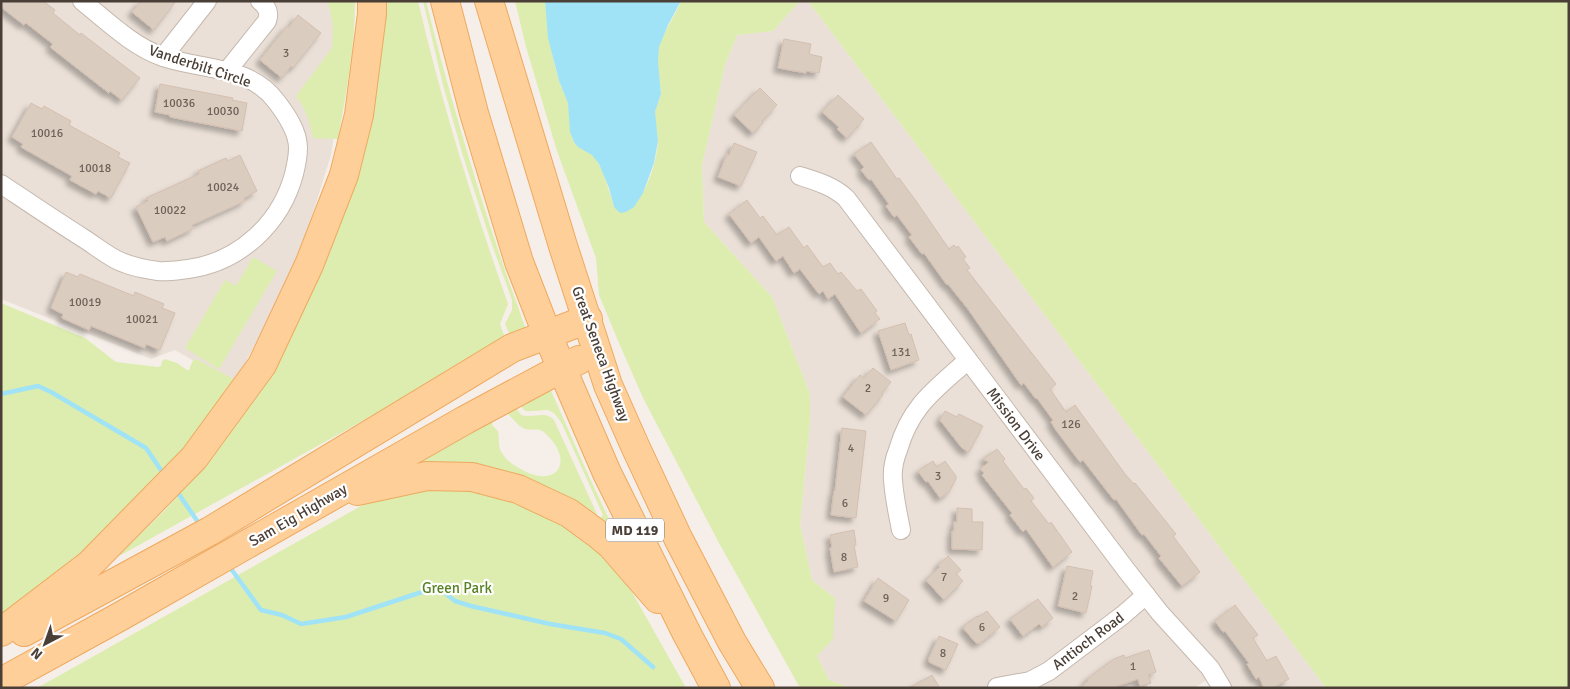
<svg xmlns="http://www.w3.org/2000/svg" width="1570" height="689" font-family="Signika,sans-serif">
<defs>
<filter id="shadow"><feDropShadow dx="-4.5" dy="4.5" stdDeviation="2.5" flood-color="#0004"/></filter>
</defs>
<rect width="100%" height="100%" fill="#f6efe9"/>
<!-- residential -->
<g fill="#eae0d7">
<polygon points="1,1 350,1 349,36 331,155 303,245 268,320 234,384 175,350 151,359 1,299"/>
<polygon points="800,1 808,1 1326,688 1225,688 1217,674 1194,688 851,688 829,680 817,656 835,598 812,580 800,525 810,421 810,394 772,297 704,222 702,165 725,65 737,35 773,31"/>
</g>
<!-- green -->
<g fill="#dcedaf" fill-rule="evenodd">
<path d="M328,1H355C355,48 346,93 338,139L313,138C310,121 306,110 296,96L332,48L333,26Z"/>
<path d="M377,1H418C442,104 473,204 508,304L500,324L504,335L503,341L420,389L121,555L120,554L123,551L164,511L202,469L299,312Z"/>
<path d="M423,1H426C454,113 486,221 526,329L512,336L509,333L505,324L512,310V300L491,242L463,156L443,85Z"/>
<path d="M515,1H545C548,28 551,55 559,81C561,88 566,95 568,102C571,115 568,129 573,140C577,148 585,149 591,154C602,162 610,194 614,207L626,212C645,200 657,163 658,141C658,132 654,123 655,114C655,106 661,100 661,92C660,77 655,61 659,46C664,30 675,17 681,1H800L773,31L737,35L725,65L702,165L704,222L772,297L810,394V421L800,525L812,580L835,598L833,639L817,656L829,680L851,688H800L719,543L643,398L619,343L599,295L596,258L557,151L526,47Z"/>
<polygon points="808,1 1569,1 1569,688 1326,688"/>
<polygon points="253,257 277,271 219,369 185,348 225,280 236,286"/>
<polygon points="1,303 85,338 116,362 158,367 161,366 162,361 165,359 177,363 187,370 189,370 193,360 196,359 239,382 223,406 82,559 1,615"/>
<path d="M549,386L586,470L615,532L599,520L603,515L562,424C549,402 545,413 525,411L520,405Z"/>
<path d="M512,402L521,415C533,419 545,410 554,420L597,514L594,517L404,465ZM505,411C511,416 518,427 525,429C534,431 539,427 546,434C577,464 554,490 519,468C513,465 506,460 502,453C497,446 500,438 498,431L492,425L493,420Z"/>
<polygon points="412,488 492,492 547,513 600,553 619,573 632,592 686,688 37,688 361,506 397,490"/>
</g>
<!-- water -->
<polygon fill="#a1e3f6" points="545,1 681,1 668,25 659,47 658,62 661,94 655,112 658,141 654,163 643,193 634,207 626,212 620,213 614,207 609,188 599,164 592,155 578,147 574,142 570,132 568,103 559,81 548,38"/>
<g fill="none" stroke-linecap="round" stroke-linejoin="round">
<!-- stream -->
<g stroke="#a1e3f6" stroke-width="4.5">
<polyline points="1,394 38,386 51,392 146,448 165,476"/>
<polyline points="176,490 200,525"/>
<polyline points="229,566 261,610 282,615 301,624 346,617 431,589 440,589 455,601 471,606 550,624 605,633 621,639 653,667"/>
</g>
</g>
<!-- building -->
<g fill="#dbccc0" stroke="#d4bfb0" filter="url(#shadow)">
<polygon points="1,1 43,1 55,10 53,13 80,35 81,33 140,78 122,100 110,91 109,93 50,47 53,44 26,23 24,25 1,7"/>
<polygon points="141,1 176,1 154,30 132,12"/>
<polygon points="298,15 321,33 293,68 291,66 282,78 260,60 287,26 289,27"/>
<polygon points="784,39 811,44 809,54 822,57 819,73 806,71 806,73 778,68"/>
<polygon points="160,84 233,98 232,100 247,103 242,131 170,117 170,115 155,112"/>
<polygon points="760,88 777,105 762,121 763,123 753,133 734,115"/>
<polygon points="838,95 864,119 847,138 837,129 839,127 822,112"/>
<polygon points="31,103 42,109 44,106 71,121 69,125 120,153 118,157 130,163 111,198 98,191 96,194 70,180 72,176 21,147 23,144 12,137"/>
<polygon points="871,142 897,179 899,178 916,201 949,249 954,245 956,248 958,246 966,257 963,259 970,268 967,270 1056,384 1050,389 1066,412 1075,405 1125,474 1134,484 1135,483 1176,534 1173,536 1200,572 1182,586 1159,558 1161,556 1144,534 1142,535 1116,499 1114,500 1083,460 1080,462 1056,430 1051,422 1053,420 1037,398 1036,399 1024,383 1021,385 968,309 948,284 947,285 924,253 922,254 909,237 912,235 897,215 894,217 886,206 889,204 871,179 869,180 861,170 864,167 854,154"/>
<polygon points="734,143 757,152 741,186 718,177 727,154 729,155"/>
<polygon points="240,155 257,191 244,198 245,201 192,225 194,228 167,241 165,237 153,242 136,207 148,201 146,198 199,174 198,171 226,158 228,161"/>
<polygon points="747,200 760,218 763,216 777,235 789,227 804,248 807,245 823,267 830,263 838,274 841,272 857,291 861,289 877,311 875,313 880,319 861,333 835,294 828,299 823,291 819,294 800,269 794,273 783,256 776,261 759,237 751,243 729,214"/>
<polygon points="66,272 78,277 80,274 134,296 135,292 164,304 162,308 175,313 160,350 146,344 145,348 91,326 89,330 62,318 63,314 51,308"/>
<polygon points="905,323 909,335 911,334 919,360 891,370 878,331"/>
<polygon points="873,368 891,382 881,394 883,395 866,415 843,397 860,375 864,378"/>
<polygon points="945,411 957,417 959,414 983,426 969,452 962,448 940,420"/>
<polygon points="842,428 866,431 856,518 831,515 834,491 835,491"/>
<polygon points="997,449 1005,459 1003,461 1024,489 1026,488 1034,498 1031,501 1049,524 1051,522 1072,552 1053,567 1026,529 1023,532 1010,515 1012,513 982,475 984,473 980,469 989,462 983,459"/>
<polygon points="933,461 937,467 945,461 956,476 956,479 949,492 940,498 928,481 926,482 918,471"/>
<polygon points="957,508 972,509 972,522 983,522 982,550 952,549 952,531 954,531 954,522 957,522"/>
<polygon points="854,530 856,545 854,545 858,567 834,572 830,548 832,547 830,535"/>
<polygon points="948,556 961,570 956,574 963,581 944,600 926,580 940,567 938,565"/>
<polygon points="1067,566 1093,571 1090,586 1092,586 1086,613 1058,606"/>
<polygon points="878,578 909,600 896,621 864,601"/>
<polygon points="1038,599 1053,618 1042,627 1039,624 1023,636 1010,619"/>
<polygon points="1235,605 1258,635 1253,638 1267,661 1276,656 1289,679 1272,688 1264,688 1259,677 1256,679 1247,664 1249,663 1225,631 1223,632 1215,621"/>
<polygon points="987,611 1000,627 980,643 976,643 964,629 964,626 977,616 978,617"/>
<polygon points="939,636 958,644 946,670 929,662 929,658"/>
<polygon points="1149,650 1156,672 1148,675 1151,683 1140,686 1138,679 1112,688 1080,688 1088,681 1087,679 1114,659 1124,655 1125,658"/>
<polygon points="932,675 940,688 909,688"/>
</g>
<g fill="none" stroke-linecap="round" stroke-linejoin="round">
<!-- minor casing -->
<g stroke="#c5b8ad" stroke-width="20">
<g id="minor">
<polyline points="163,57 207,1"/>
<path d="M227,71L267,21C270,12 267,7 260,1"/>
<path d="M800,176C816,181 833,186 846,198L1127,571L1160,613L1210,668L1222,688"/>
<path d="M1,184C28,202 56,221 83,238C94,245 104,253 115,259C128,266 144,269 158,271C168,272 179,270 188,269C240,262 281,223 294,174C296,166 298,156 298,148C298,131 286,114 276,101C249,65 201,70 163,57C132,46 107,21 82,1"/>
<path d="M901,530C898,514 894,497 893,480C892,470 894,460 898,450C911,405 935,390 968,360"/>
<polyline points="997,687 1030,681 1049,671 1123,615 1146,595"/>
</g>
</g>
<!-- primary casing -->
<g stroke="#eea95f" stroke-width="30">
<g id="primary">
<polyline points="445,1 474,113 519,262 547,334 607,473 687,634 716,688"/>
<polyline points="489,1 563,246 608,385 635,446 678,538 732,642 760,688"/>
<polyline points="357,491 427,476 472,477 518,489 569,513 599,535 611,545 658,599"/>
<polyline points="1,632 89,565 194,458 262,365 309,265 344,175 359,115 372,14 372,1"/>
<polyline points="24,632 210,531 512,348 588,319"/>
<polyline points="1,682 121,616 465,420 562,368 579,360"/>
</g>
</g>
<!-- minor -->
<use href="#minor" stroke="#fff" stroke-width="18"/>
<!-- primary -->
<use href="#primary" stroke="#ffcf99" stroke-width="28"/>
</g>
<g text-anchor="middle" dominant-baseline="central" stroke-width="4.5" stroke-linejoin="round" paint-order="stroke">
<!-- number labels -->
<g font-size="12" fill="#6e6258">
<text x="286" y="53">3</text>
<text x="179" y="103">10036</text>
<text x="223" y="111">10030</text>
<text x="47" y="133">10016</text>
<text x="95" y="168">10018</text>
<text x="223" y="187">10024</text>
<text x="170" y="210">10022</text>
<text x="85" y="302">10019</text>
<text x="142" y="319">10021</text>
<text x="901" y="352">131</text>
<text x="868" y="388">2</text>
<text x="1071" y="424">126</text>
<text x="851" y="448">4</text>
<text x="938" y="476">3</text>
<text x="845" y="503">6</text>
<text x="844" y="557">8</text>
<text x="944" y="577">7</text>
<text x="1075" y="596">2</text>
<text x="886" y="598">9</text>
<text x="982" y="627">6</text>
<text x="943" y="653">8</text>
<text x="1133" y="666">1</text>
</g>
<!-- shield labels -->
<rect fill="#fff" stroke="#807972" stroke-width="1" x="606" y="518.5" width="58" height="23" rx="4"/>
<g font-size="14" font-weight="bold" fill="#4a3f36">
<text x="635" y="530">MD 119</text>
</g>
<!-- street labels -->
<g font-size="15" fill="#4a3f36" stroke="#fff">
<text transform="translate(200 66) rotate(18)">Vanderbilt Circle</text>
<text transform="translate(601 354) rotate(70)">Great Seneca Highway</text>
<text transform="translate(1016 424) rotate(53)">Mission Drive</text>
<text transform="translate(298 515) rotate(-30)">Sam Eig Highway</text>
<text transform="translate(1088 641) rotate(-37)">Antioch Road</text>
</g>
<!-- park labels -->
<g font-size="15" fill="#588224" stroke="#fff">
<text x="457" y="588">Green Park</text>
</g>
</g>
<!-- border -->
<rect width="1570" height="689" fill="none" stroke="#4a3f36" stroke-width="5"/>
<!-- north arrow -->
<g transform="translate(45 644) rotate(221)" stroke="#ffffff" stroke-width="4" paint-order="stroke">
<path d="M0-4L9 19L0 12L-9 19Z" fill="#4a3f36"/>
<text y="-8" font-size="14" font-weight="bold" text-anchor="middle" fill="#4a3f36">N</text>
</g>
</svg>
